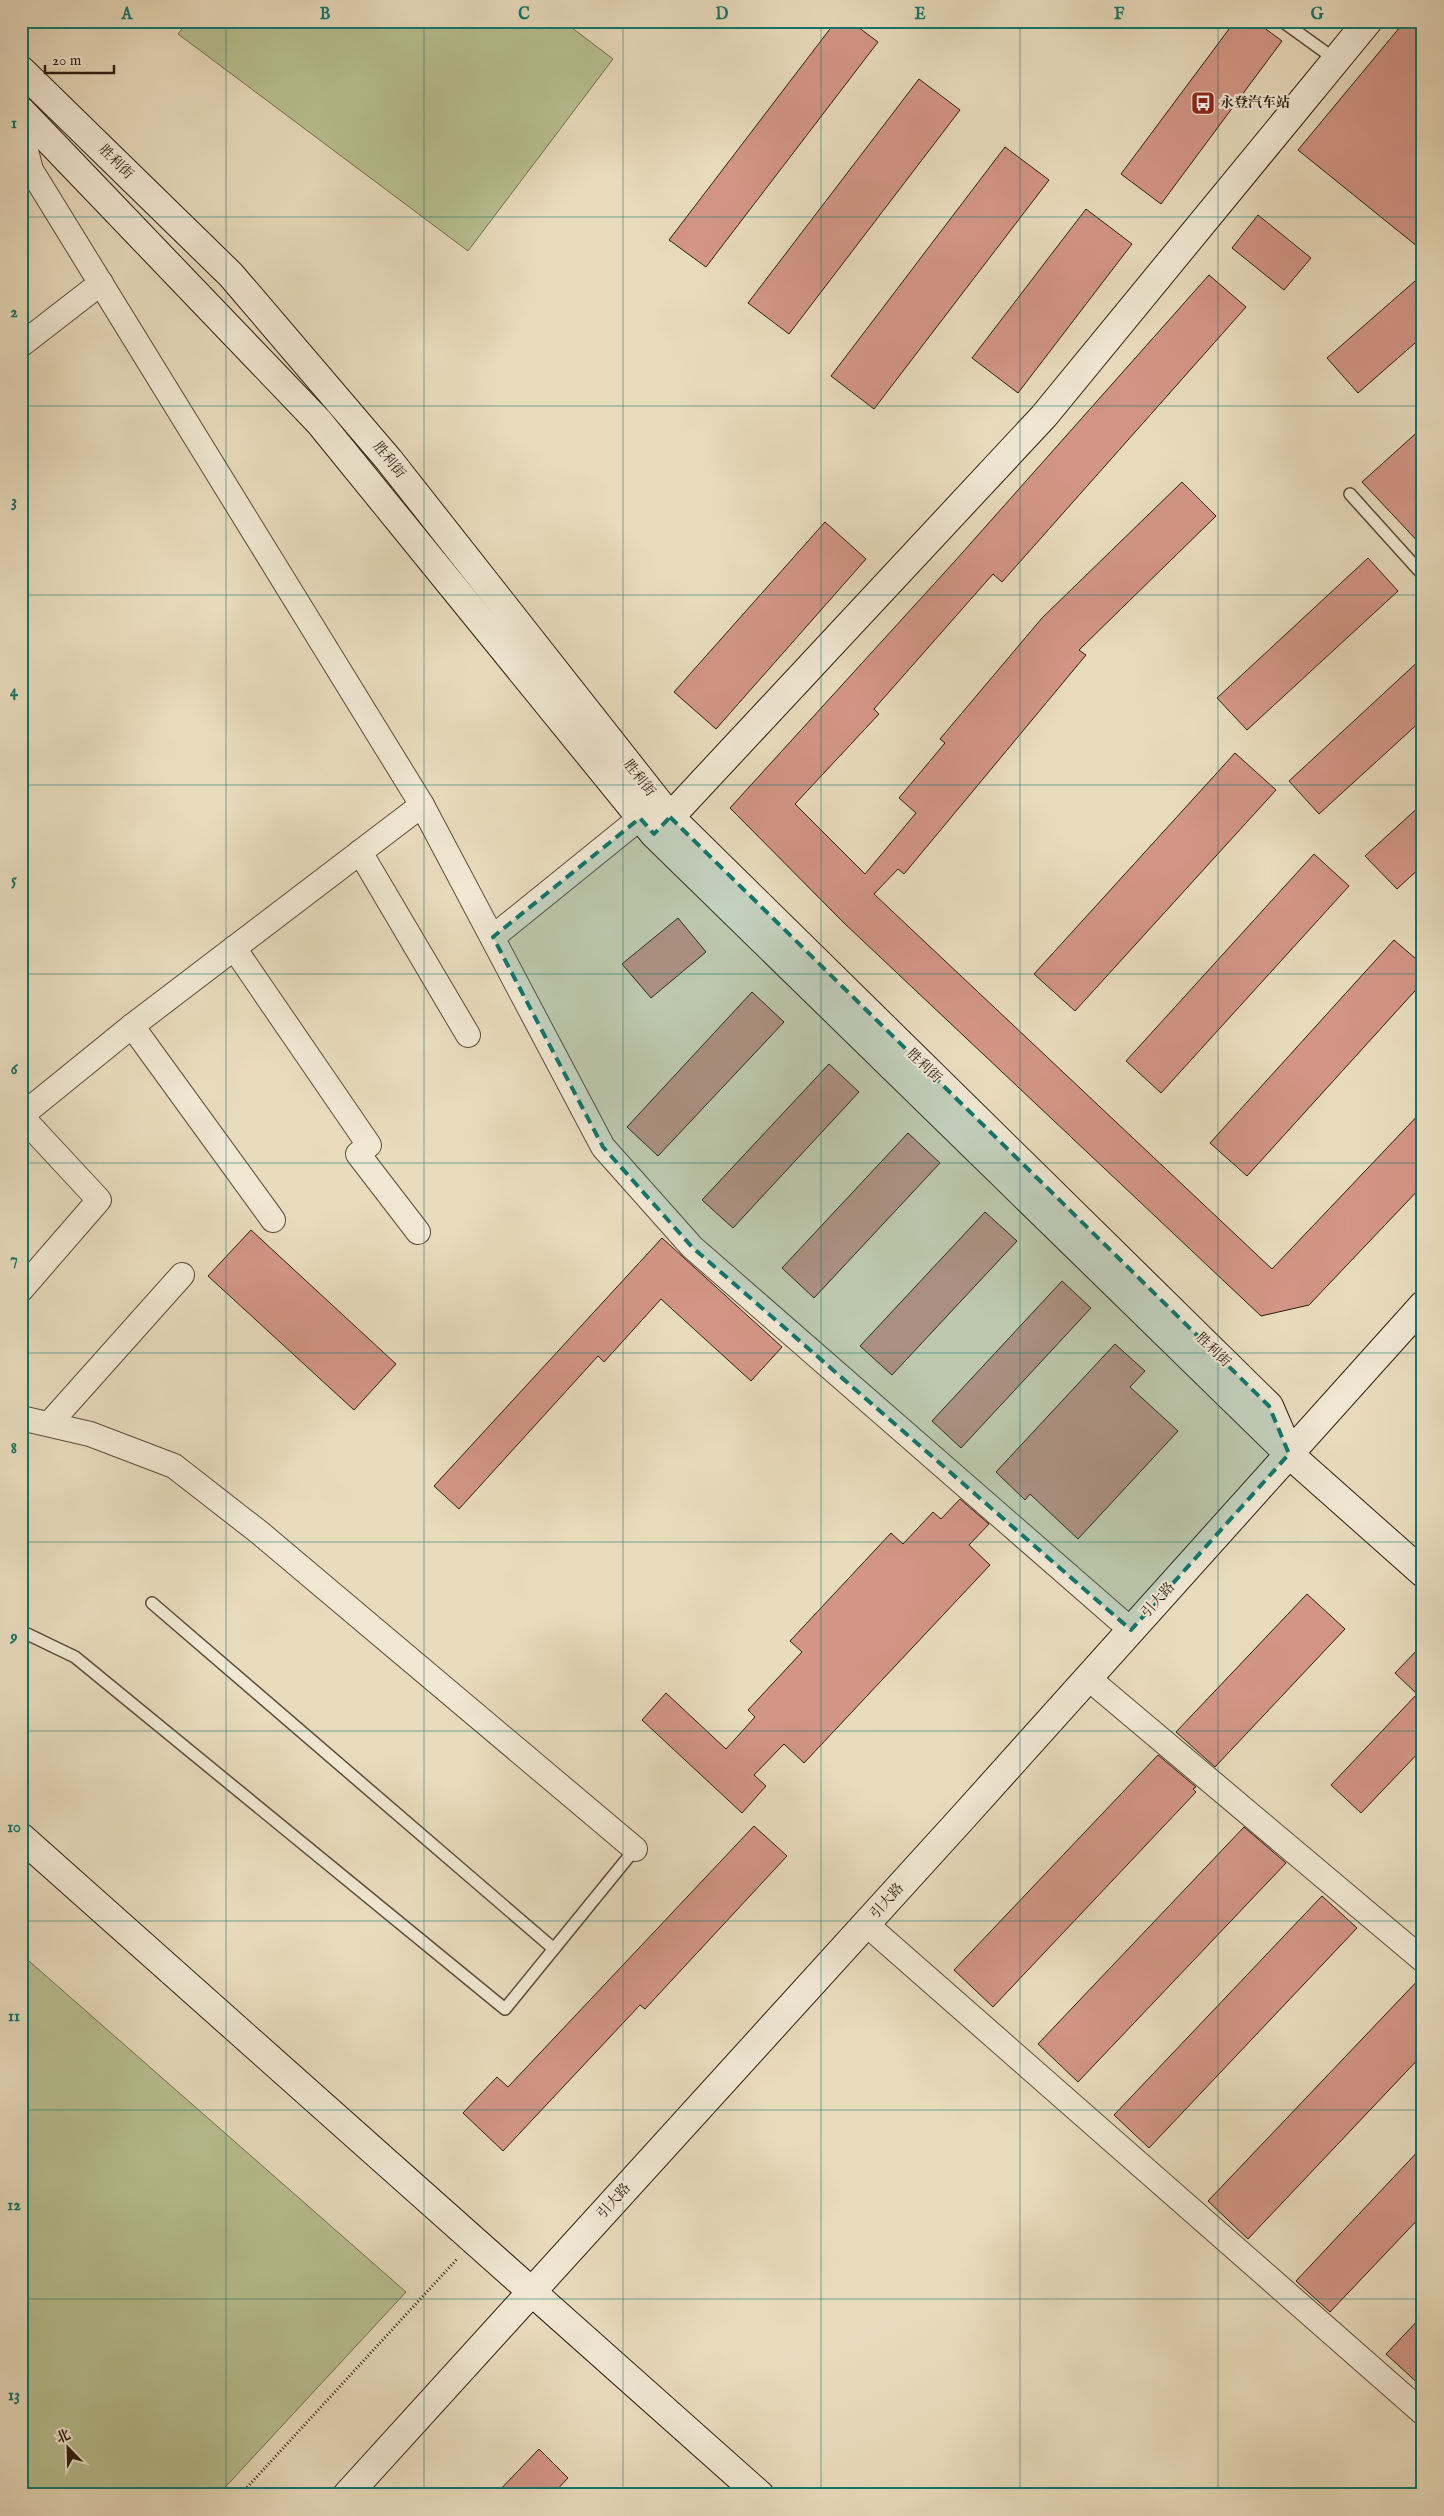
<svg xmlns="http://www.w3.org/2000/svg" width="1444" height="2516" font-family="'IM FELL English','Noto Serif SC',serif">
<rect width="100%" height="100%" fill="#e9dcbd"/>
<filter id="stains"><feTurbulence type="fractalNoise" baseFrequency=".004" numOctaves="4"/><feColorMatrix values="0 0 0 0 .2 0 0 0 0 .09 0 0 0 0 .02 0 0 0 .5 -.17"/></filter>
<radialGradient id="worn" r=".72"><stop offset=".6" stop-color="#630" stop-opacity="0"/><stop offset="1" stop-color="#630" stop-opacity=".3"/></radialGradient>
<!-- green -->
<g fill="#b8c090" stroke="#736e50">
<polygon points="188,21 563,21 613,59 468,251 178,34"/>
<polygon points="21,1954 406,2292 218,2495 21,2495"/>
</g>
<!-- building -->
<g fill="#d39686" stroke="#2e1c10">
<polygon points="836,21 850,21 878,42 706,267 669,240"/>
<polygon points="1235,21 1255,21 1282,41 1161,204 1121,174"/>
<polygon points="1405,21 1423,21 1423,251 1298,150"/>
<polygon points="919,79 960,110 789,334 748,303"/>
<polygon points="1005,147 1049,180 874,409 831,376"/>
<polygon points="1086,209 1132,244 1018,393 972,358"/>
<polygon points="1258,215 1311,258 1284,290 1232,248"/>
<polygon points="1423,274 1423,336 1358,393 1327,358"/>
<polygon points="1209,275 1246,307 1002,582 993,574 874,709 879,714 795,804 865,874 916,813 899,798 945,743 940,739 1042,618 1182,482 1216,516 1079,650 1086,655 904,874 898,869 874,894 1272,1269 1423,1110 1423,1185 1309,1305 1261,1316 844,923 730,808 955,561"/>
<polygon points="1423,427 1423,547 1362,482"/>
<polygon points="825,522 866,559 716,729 674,692"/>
<polygon points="1368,558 1398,591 1247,730 1217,698"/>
<polygon points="1423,657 1423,719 1319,814 1289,781"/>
<polygon points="1235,753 1276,790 1075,1011 1034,974"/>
<polygon points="1423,803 1423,865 1397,889 1365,856"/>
<polygon points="1314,854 1349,886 1161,1093 1126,1061"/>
<polygon points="678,918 706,952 651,998 622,964"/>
<polygon points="1394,940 1423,965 1423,982 1247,1176 1210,1143"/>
<polygon points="752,992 784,1022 658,1156 627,1127"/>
<polygon points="829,1064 859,1092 733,1228 702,1200"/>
<polygon points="908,1133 940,1163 814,1298 782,1268"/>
<polygon points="985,1212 1017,1241 892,1375 860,1346"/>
<polygon points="251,1230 396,1364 354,1410 208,1276"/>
<polygon points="662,1238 782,1347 751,1381 661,1299 604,1362 598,1356 459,1509 434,1486"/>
<polygon points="1062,1281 1091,1308 961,1448 932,1421"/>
<polygon points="1115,1344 1145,1371 1130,1387 1178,1431 1078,1539 1030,1494 1025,1500 996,1472"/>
<polygon points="960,1499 989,1524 969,1545 990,1565 804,1763 784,1744 754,1775 766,1786 742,1813 642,1720 666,1693 726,1749 755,1717 748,1710 802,1652 790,1641 891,1533 903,1544 933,1512 941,1519"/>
<polygon points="1307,1594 1345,1629 1215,1767 1176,1732"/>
<polygon points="1423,1644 1423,1748 1361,1813 1331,1785 1417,1694 1395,1673"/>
<polygon points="1158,1755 1196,1787 1193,1789 1196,1792 993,2007 954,1970"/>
<polygon points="754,1826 787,1856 645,2009 640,2005 503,2151 463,2113 497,2077 508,2087"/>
<polygon points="1244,1827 1286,1863 1078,2082 1038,2044"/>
<polygon points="1322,1896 1357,1928 1149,2148 1114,2115"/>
<polygon points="1423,1975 1423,2054 1248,2239 1208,2201"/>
<polygon points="1423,2146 1423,2214 1330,2312 1296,2281"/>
<polygon points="1423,2315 1423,2388 1386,2354"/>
<polygon points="539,2449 568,2478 552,2495 495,2495"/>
</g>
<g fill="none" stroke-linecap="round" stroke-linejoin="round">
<!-- lane casing -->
<g stroke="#5d4c3b" stroke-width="14">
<g id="lane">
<polyline points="1282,21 1336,60"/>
<polyline points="1350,494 1423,575"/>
<polyline points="152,1603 554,1949"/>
<polyline points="21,1631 75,1657 505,2009 635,1849"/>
</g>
</g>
<!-- street casing -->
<g stroke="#5d4c3b" stroke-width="26">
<g id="street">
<polyline points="21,131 31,170 422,805 603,1147 692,1247 1131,1630"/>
<polyline points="21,345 101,283"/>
<polyline points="360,852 468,1035"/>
<polyline points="493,937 640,818"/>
<polyline points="234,948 369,1145 358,1154 418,1232"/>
<polyline points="132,1026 273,1220"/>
<polyline points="21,1116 132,1026 422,805"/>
<polyline points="21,1290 99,1200 21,1116"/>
<polyline points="21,1418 90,1434 174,1466 260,1533 635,1849"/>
<polyline points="49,1424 182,1275"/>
<polyline points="1088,1678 1423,1960"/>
<polyline points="866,1924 1423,2413"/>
</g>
</g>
<!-- secondary casing -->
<g stroke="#2e1c10" stroke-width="30">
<g id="secondary">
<polyline points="21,70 231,275 389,460 670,817 1269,1406 1285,1443"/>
<polyline points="21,111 319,422 654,834 1289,1454 1423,1573"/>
<polyline points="658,830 1044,416 1368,21"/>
<polyline points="21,1837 760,2495"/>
<polyline points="347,2495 965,1815 1423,1305"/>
</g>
</g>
<!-- path -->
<polyline stroke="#2e1c10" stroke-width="3" stroke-dasharray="1 2.5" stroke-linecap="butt" points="240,2495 458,2258"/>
<!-- lane -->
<use href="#lane" stroke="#f1e8d4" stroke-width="11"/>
<!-- street -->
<use href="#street" stroke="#f1e8d4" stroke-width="24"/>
<!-- secondary -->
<use href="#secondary" stroke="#f1e8d4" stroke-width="28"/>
</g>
<!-- marked area -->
<path fill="#0f766e" fill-opacity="0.2" stroke="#0f766e" stroke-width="4" stroke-dasharray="10 6" stroke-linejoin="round" d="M670,817L1269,1406L1289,1454L1131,1630L692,1247L603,1147L493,937L640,818L654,834Z"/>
<!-- grid -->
<path fill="none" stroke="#0f766e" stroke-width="1" stroke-opacity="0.55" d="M226,21V2495M424,21V2495M623,21V2495M821,21V2495M1020,21V2495M1218,21V2495M21,217H1423M21,406H1423M21,595H1423M21,785H1423M21,974H1423M21,1163H1423M21,1353H1423M21,1542H1423M21,1731H1423M21,1921H1423M21,2110H1423M21,2299H1423"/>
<!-- icons -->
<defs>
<g id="bus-square" transform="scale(1.25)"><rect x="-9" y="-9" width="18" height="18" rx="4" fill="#8f2418" stroke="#f1e8d4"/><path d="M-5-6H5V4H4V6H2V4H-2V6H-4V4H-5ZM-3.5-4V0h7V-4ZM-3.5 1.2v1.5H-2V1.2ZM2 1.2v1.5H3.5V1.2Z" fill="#fff"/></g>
</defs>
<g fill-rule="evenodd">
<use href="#bus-square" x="1203" y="103"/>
</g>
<g text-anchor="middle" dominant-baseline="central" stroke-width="4" stroke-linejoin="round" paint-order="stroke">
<!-- poi labels -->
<g font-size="14" font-weight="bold" fill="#2e1c10" stroke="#f1e8d4" text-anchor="start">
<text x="1220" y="103">永登汽车站</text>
</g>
<!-- street labels -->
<g font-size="14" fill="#2e1c10" stroke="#f1e8d4">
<text transform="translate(116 162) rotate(45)">胜利街</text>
<text transform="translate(389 460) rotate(51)">胜利街</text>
<text transform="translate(639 778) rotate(52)">胜利街</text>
<text transform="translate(924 1066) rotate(44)">胜利街</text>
<text transform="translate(1213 1350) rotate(44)">胜利街</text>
<text transform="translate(1158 1600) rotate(-48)">引大路</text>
<text transform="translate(887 1901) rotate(-48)">引大路</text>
<text transform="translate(614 2201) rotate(-48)">引大路</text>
</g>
</g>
<!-- margin -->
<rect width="1444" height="2516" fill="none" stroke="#e9dcbd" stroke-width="55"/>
<!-- north arrow -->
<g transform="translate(68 2448) rotate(337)" stroke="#f1e8d4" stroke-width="4" paint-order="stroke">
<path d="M0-4L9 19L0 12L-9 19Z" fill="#2e1c10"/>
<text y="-8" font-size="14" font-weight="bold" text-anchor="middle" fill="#2e1c10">北</text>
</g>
<!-- scale -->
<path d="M45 65v8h69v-8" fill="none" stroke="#2e1c10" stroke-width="2.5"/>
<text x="52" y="65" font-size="15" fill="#2e1c10" stroke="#f1e8d4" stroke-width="4" paint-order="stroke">20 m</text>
<rect x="28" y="28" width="1388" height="2460" fill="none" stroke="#0f766e" stroke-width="2"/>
<g font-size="16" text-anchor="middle" font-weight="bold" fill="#0f766e">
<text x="127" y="19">A</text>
<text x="325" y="19">B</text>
<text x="524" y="19">C</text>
<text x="722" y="19">D</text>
<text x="920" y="19">E</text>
<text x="1119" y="19">F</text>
<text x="1317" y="19">G</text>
<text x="14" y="128">1</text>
<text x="14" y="317">2</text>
<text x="14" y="506">3</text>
<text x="14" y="696">4</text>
<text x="14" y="885">5</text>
<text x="14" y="1074">6</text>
<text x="14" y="1264">7</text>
<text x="14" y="1453">8</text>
<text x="14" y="1642">9</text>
<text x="14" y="1832">10</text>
<text x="14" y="2021">11</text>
<text x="14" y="2210">12</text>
<text x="14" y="2400">13</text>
</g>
<rect width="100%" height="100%" filter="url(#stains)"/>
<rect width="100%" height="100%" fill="url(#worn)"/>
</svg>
